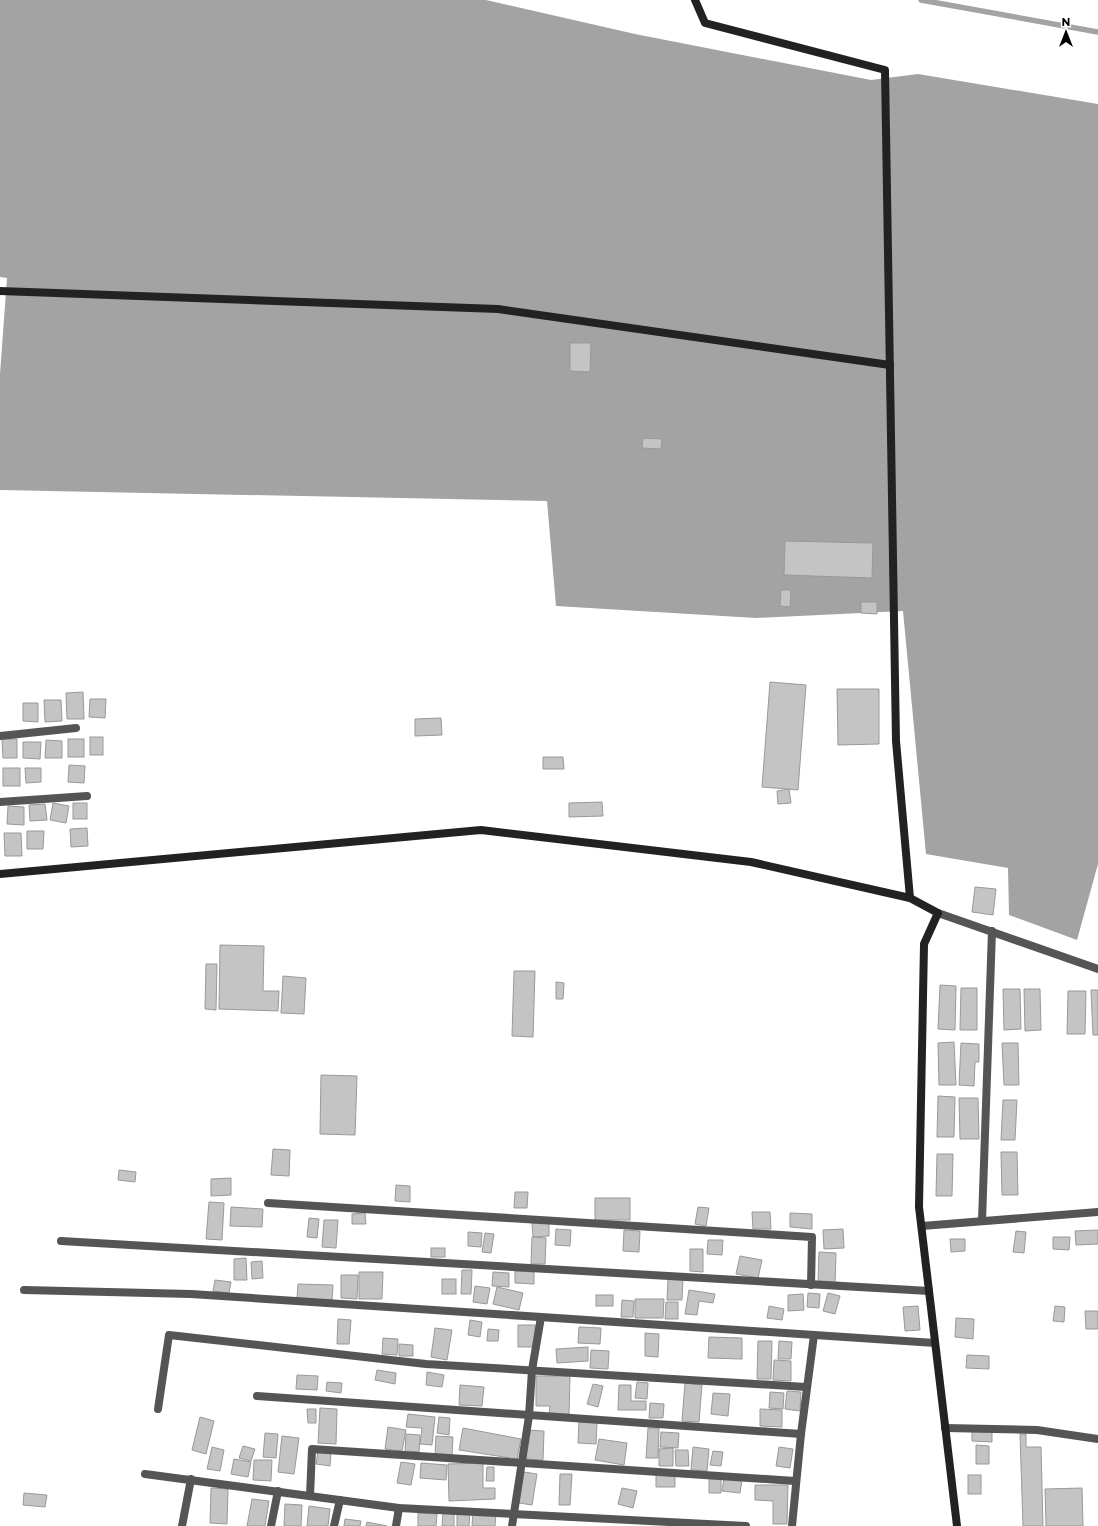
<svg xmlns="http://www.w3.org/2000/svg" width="1098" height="1526" font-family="Montserrat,sans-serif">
<rect width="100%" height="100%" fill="#fff"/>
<!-- water -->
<polygon fill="#a3a3a3" points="0,0 486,0 635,34 871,80 918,74 1098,104 1098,864 1077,940 1009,915 1008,868 926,854 903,611 756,618 556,606 547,501 0,490 0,374 7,278 0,277"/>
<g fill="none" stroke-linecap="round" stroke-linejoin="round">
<!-- stream -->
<polyline stroke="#a3a3a3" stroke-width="5.5" points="921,0 1098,32"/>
</g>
<!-- building -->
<g fill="#c4c4c4" stroke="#999">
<polygon points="570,343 591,343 590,372 570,371"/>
<polygon points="643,438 662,439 661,449 642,448"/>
<polygon points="785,541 873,543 872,578 784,575"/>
<polygon points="781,590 791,590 790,607 780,606"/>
<polygon points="861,602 877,602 877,614 861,613"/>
<polygon points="770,682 806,685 798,790 762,787"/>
<polygon points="837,689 879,689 879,744 838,745"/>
<polygon points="83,692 84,719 67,719 66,693"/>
<polygon points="90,699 106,699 105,718 89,717"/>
<polygon points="44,700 61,700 62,721 45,722"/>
<polygon points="23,703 38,703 38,722 23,721"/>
<polygon points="441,718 442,735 415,736 415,719"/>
<rect x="90" y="737" width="13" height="18"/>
<polygon points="2,739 17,739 17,758 3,758"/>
<rect x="68" y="739" width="16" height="18"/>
<polygon points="46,740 62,741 62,758 45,758"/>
<polygon points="23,742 41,742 40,759 23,758"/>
<polygon points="543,757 563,757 564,769 543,769"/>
<polygon points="69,765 85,766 84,783 68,782"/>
<rect x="3" y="768" width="17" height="18"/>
<polygon points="25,768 41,768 41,782 26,783"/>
<polygon points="789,789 791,803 778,804 777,791"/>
<polygon points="602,802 603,816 569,817 569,803"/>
<polygon points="53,803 69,806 66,823 50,820"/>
<rect x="73" y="803" width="14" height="16"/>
<polygon points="45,804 47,820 30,821 29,805"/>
<polygon points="8,806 24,807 24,825 7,824"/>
<polygon points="87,828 88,846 71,847 70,829"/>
<polygon points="27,831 44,831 43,849 27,849"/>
<polygon points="4,833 21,833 22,856 5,856"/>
<polygon points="975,887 996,889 993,915 972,912"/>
<polygon points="220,945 264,946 263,991 279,991 278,1011 219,1009"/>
<polygon points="206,964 217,964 216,1010 205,1009"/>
<polygon points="514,971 535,971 533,1037 512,1036"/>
<polygon points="283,976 306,978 304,1014 281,1013"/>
<polygon points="556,982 564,983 563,999 556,999"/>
<polygon points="940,985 956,986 955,1030 938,1029"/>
<polygon points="961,988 977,988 977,1030 960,1030"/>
<polygon points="1003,989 1020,989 1021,1029 1004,1030"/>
<polygon points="1024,989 1040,989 1041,1030 1025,1031"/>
<polygon points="1091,990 1098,990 1098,1035 1093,1035"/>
<polygon points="1068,991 1086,991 1085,1034 1067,1034"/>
<polygon points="954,1042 956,1085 939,1085 938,1043"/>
<polygon points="961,1043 979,1044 979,1062 975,1062 974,1086 959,1085"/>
<polygon points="1002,1043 1018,1043 1019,1085 1004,1085"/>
<polygon points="321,1075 357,1076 355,1135 320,1134"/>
<polygon points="938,1096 955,1097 954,1137 937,1137"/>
<polygon points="959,1098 978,1098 979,1139 960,1139"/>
<polygon points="1003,1100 1017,1100 1015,1140 1001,1140"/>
<polygon points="273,1149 290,1150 289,1176 271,1175"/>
<polygon points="1001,1152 1017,1152 1018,1195 1002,1195"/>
<polygon points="937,1154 953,1154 952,1196 936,1196"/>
<polygon points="119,1170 136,1172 135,1182 118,1180"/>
<polygon points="231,1178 231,1195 211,1196 211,1179"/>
<polygon points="396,1185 410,1186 410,1202 395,1201"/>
<polygon points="515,1192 528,1192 527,1208 514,1208"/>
<rect x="595" y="1198" width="35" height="22"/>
<polygon points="209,1202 224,1203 222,1240 206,1239"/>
<polygon points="231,1207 263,1209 262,1227 230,1226"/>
<polygon points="698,1207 709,1208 706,1226 695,1224"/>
<polygon points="752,1212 770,1212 771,1229 753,1229"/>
<polygon points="365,1213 366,1224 352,1224 352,1214"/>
<polygon points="790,1213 812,1214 812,1229 790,1227"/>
<polygon points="309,1218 319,1219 317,1238 307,1237"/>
<polygon points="324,1220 338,1220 336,1248 322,1247"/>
<polygon points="549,1222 549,1236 533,1237 532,1223"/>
<polygon points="556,1229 571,1230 570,1246 555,1245"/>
<polygon points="843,1229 844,1248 824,1249 823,1230"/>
<polygon points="624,1230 640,1231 639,1252 623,1251"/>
<polygon points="1098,1230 1098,1244 1076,1245 1075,1231"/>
<polygon points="1016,1231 1026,1232 1024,1253 1013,1252"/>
<polygon points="468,1232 482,1233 481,1247 468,1246"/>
<polygon points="485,1233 494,1234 491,1253 482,1252"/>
<polygon points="532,1237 546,1238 545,1264 531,1264"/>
<polygon points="1053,1237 1070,1237 1069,1250 1053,1249"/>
<polygon points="950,1239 965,1239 965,1251 951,1252"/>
<polygon points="708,1240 723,1240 722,1255 707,1254"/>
<rect x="431" y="1248" width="14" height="9"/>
<polygon points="690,1249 703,1249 703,1272 690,1271"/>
<polygon points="819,1252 836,1253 835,1284 818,1283"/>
<polygon points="740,1256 762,1260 758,1278 736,1274"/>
<polygon points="246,1258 247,1280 234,1280 234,1259"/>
<polygon points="262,1261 263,1278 252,1279 251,1262"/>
<polygon points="462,1270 472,1270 471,1294 461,1294"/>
<polygon points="515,1271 534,1272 534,1284 515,1283"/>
<polygon points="359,1272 383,1272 382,1299 359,1299"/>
<polygon points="493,1272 509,1273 509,1287 492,1286"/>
<polygon points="341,1275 358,1275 357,1299 341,1298"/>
<rect x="442" y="1279" width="14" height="15"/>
<polygon points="668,1279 683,1279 682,1300 667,1300"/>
<polygon points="215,1280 231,1282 229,1293 213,1291"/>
<polygon points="298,1284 333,1285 332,1300 297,1299"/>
<polygon points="475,1286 490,1288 487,1304 473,1302"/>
<polygon points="497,1287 523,1293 519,1310 493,1304"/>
<polygon points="689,1290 715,1294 713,1303 699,1301 697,1315 685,1314"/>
<polygon points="808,1293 820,1294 819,1308 807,1307"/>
<polygon points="828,1293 840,1296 835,1314 823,1311"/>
<polygon points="803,1294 804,1310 788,1311 788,1295"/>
<rect x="596" y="1295" width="17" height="11"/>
<polygon points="635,1299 664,1299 663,1318 635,1318"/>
<polygon points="622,1300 634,1301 633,1317 621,1317"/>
<polygon points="666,1302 678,1302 678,1319 665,1319"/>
<polygon points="769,1306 784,1309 782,1320 767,1318"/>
<polygon points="918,1306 920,1330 905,1331 903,1307"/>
<polygon points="1055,1306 1065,1307 1064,1322 1053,1321"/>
<polygon points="1085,1311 1098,1311 1098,1329 1086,1329"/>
<polygon points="956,1318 974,1319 973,1339 955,1337"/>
<polygon points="338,1319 351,1320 349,1344 337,1344"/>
<polygon points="470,1320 482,1322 480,1337 468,1335"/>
<rect x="518" y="1325" width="17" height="22"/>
<polygon points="579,1327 601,1328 600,1344 578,1343"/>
<polygon points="435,1328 452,1330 447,1360 431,1357"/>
<polygon points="488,1329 499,1330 498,1341 487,1341"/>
<polygon points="645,1333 659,1334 658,1357 645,1356"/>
<polygon points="709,1337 742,1338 742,1359 708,1358"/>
<polygon points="383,1338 398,1339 397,1355 382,1354"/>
<polygon points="758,1341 772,1341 771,1379 757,1379"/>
<polygon points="779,1341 792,1342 791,1359 778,1359"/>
<polygon points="399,1344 413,1345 413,1356 399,1356"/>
<polygon points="588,1347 588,1361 557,1363 556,1349"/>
<polygon points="591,1350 609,1351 608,1369 590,1368"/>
<polygon points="967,1355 989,1356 989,1369 966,1368"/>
<polygon points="774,1360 791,1361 791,1381 773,1380"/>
<polygon points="377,1370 396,1373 395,1384 375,1380"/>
<polygon points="427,1372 444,1375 442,1387 426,1385"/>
<polygon points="297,1375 318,1376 317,1390 296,1389"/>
<polygon points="536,1376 570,1376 569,1414 549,1413 550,1406 536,1406"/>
<polygon points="327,1382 342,1383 341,1393 326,1391"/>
<polygon points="637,1382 648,1383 647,1399 635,1398"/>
<polygon points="685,1383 702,1385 699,1422 682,1421"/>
<polygon points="593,1384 603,1386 598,1407 587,1404"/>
<polygon points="460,1385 484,1387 482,1406 459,1405"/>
<polygon points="619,1385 631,1385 631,1401 646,1401 646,1410 618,1410"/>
<polygon points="787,1391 801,1392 800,1411 785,1409"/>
<polygon points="770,1392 784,1393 783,1409 769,1408"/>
<polygon points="713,1393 730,1394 728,1416 711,1414"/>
<polygon points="650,1403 664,1404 663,1418 649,1418"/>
<polygon points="320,1408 337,1409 336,1444 318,1443"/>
<polygon points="307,1409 316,1409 316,1423 308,1423"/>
<polygon points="760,1409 782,1410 782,1427 760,1426"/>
<polygon points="408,1414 435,1417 432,1445 420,1444 422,1428 406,1427"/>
<polygon points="200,1417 214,1421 206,1454 192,1450"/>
<polygon points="439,1417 450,1418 449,1435 437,1433"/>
<polygon points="579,1422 597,1423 596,1444 578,1443"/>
<polygon points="388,1427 406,1430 402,1451 385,1449"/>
<polygon points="463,1428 521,1439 517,1459 459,1450"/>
<polygon points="648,1428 659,1428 658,1458 646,1458"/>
<polygon points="972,1429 992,1429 992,1442 972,1441"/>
<polygon points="527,1430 544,1431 543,1460 526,1459"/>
<polygon points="661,1432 679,1433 678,1448 660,1447"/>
<polygon points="265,1433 278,1434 276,1458 263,1457"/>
<polygon points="406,1434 420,1435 419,1452 405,1451"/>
<polygon points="1020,1434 1026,1434 1026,1447 1041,1447 1043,1526 1023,1526"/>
<polygon points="282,1436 299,1438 294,1474 278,1472"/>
<polygon points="436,1436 453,1437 452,1455 435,1455"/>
<polygon points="599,1439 627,1443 624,1465 595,1460"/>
<polygon points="976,1445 989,1446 989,1464 976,1464"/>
<polygon points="243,1446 255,1449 251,1461 239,1458"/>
<polygon points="212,1447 224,1450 220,1471 207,1469"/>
<polygon points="693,1447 709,1449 707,1471 691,1470"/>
<polygon points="779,1447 793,1449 790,1468 776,1466"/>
<polygon points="673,1448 673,1466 659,1466 659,1449"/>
<polygon points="675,1450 688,1450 689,1466 676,1466"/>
<polygon points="318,1451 331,1453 330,1466 316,1464"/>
<polygon points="713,1451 723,1452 721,1466 710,1465"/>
<polygon points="234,1459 251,1462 248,1477 231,1474"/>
<polygon points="254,1460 272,1460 271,1481 253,1480"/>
<polygon points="401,1462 415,1464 411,1485 397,1483"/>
<polygon points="421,1463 447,1465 446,1480 420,1478"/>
<polygon points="483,1463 483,1488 495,1488 495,1499 449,1501 448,1464"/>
<polygon points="487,1467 494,1467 494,1481 486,1481"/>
<polygon points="524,1472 537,1474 532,1505 519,1503"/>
<polygon points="560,1474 572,1474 570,1505 559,1505"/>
<polygon points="656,1475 675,1476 675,1487 656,1487"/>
<rect x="968" y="1475" width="13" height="19"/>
<polygon points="709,1478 721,1479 721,1493 709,1493"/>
<polygon points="724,1478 742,1480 740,1493 722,1491"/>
<polygon points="755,1485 788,1485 787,1524 773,1524 773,1501 755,1500"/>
<polygon points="211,1488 228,1489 227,1524 210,1523"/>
<polygon points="622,1488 637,1491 633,1508 618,1504"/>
<polygon points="1082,1488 1083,1526 1046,1526 1045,1489"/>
<polygon points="24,1493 47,1495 45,1507 23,1505"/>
<polygon points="252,1499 269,1501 265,1526 247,1526"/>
<polygon points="285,1504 302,1505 301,1526 284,1526"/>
<polygon points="309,1506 330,1509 328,1526 307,1526"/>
<polygon points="457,1512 470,1512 469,1526 457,1526"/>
<polygon points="473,1512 496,1512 495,1526 472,1526"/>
<polygon points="418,1513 437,1514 436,1526 418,1526"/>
<polygon points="443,1513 454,1513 454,1526 442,1526"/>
<polygon points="345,1519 361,1521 360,1526 344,1526"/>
<polygon points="367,1522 387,1526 366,1526"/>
</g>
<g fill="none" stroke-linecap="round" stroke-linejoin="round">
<!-- street -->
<g stroke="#555" stroke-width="8">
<polyline points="0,736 76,728"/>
<polyline points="0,802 87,796"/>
<polyline points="938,913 1098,969"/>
<polyline points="268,1203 812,1237 811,1285"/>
<polyline points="982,1221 992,931"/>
<polyline points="922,1226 1098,1212"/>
<polyline points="61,1241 929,1291"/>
<polyline points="24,1290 191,1294 935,1343"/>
<polyline points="257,1396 801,1434 814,1335"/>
<polyline points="158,1409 169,1335 426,1364 806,1387"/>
<polyline points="945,1428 1037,1430 1098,1439"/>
<polyline points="145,1474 399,1508 746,1526"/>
<polyline points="310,1496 312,1449 795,1481"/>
<polyline points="182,1526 191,1479"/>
<polyline points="271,1526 278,1491"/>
<polyline points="334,1526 340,1500"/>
<polyline points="396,1526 399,1508"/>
<polyline points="512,1526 529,1416 532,1370 541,1317"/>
<polyline points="792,1526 801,1434"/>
</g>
<!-- secondary -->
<g stroke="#222" stroke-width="8">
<polyline points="695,0 705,23 885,70 896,741 910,898"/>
<polyline points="0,291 498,309 890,365"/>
<polyline points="0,874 481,830 751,862 910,898 938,913 924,944 919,1207 957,1526"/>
</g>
</g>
<!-- north arrow -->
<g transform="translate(1066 32)" stroke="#ffffff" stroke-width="3" paint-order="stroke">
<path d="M0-3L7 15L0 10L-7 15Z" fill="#000000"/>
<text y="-6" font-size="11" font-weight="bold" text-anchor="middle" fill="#000000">N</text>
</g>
</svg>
